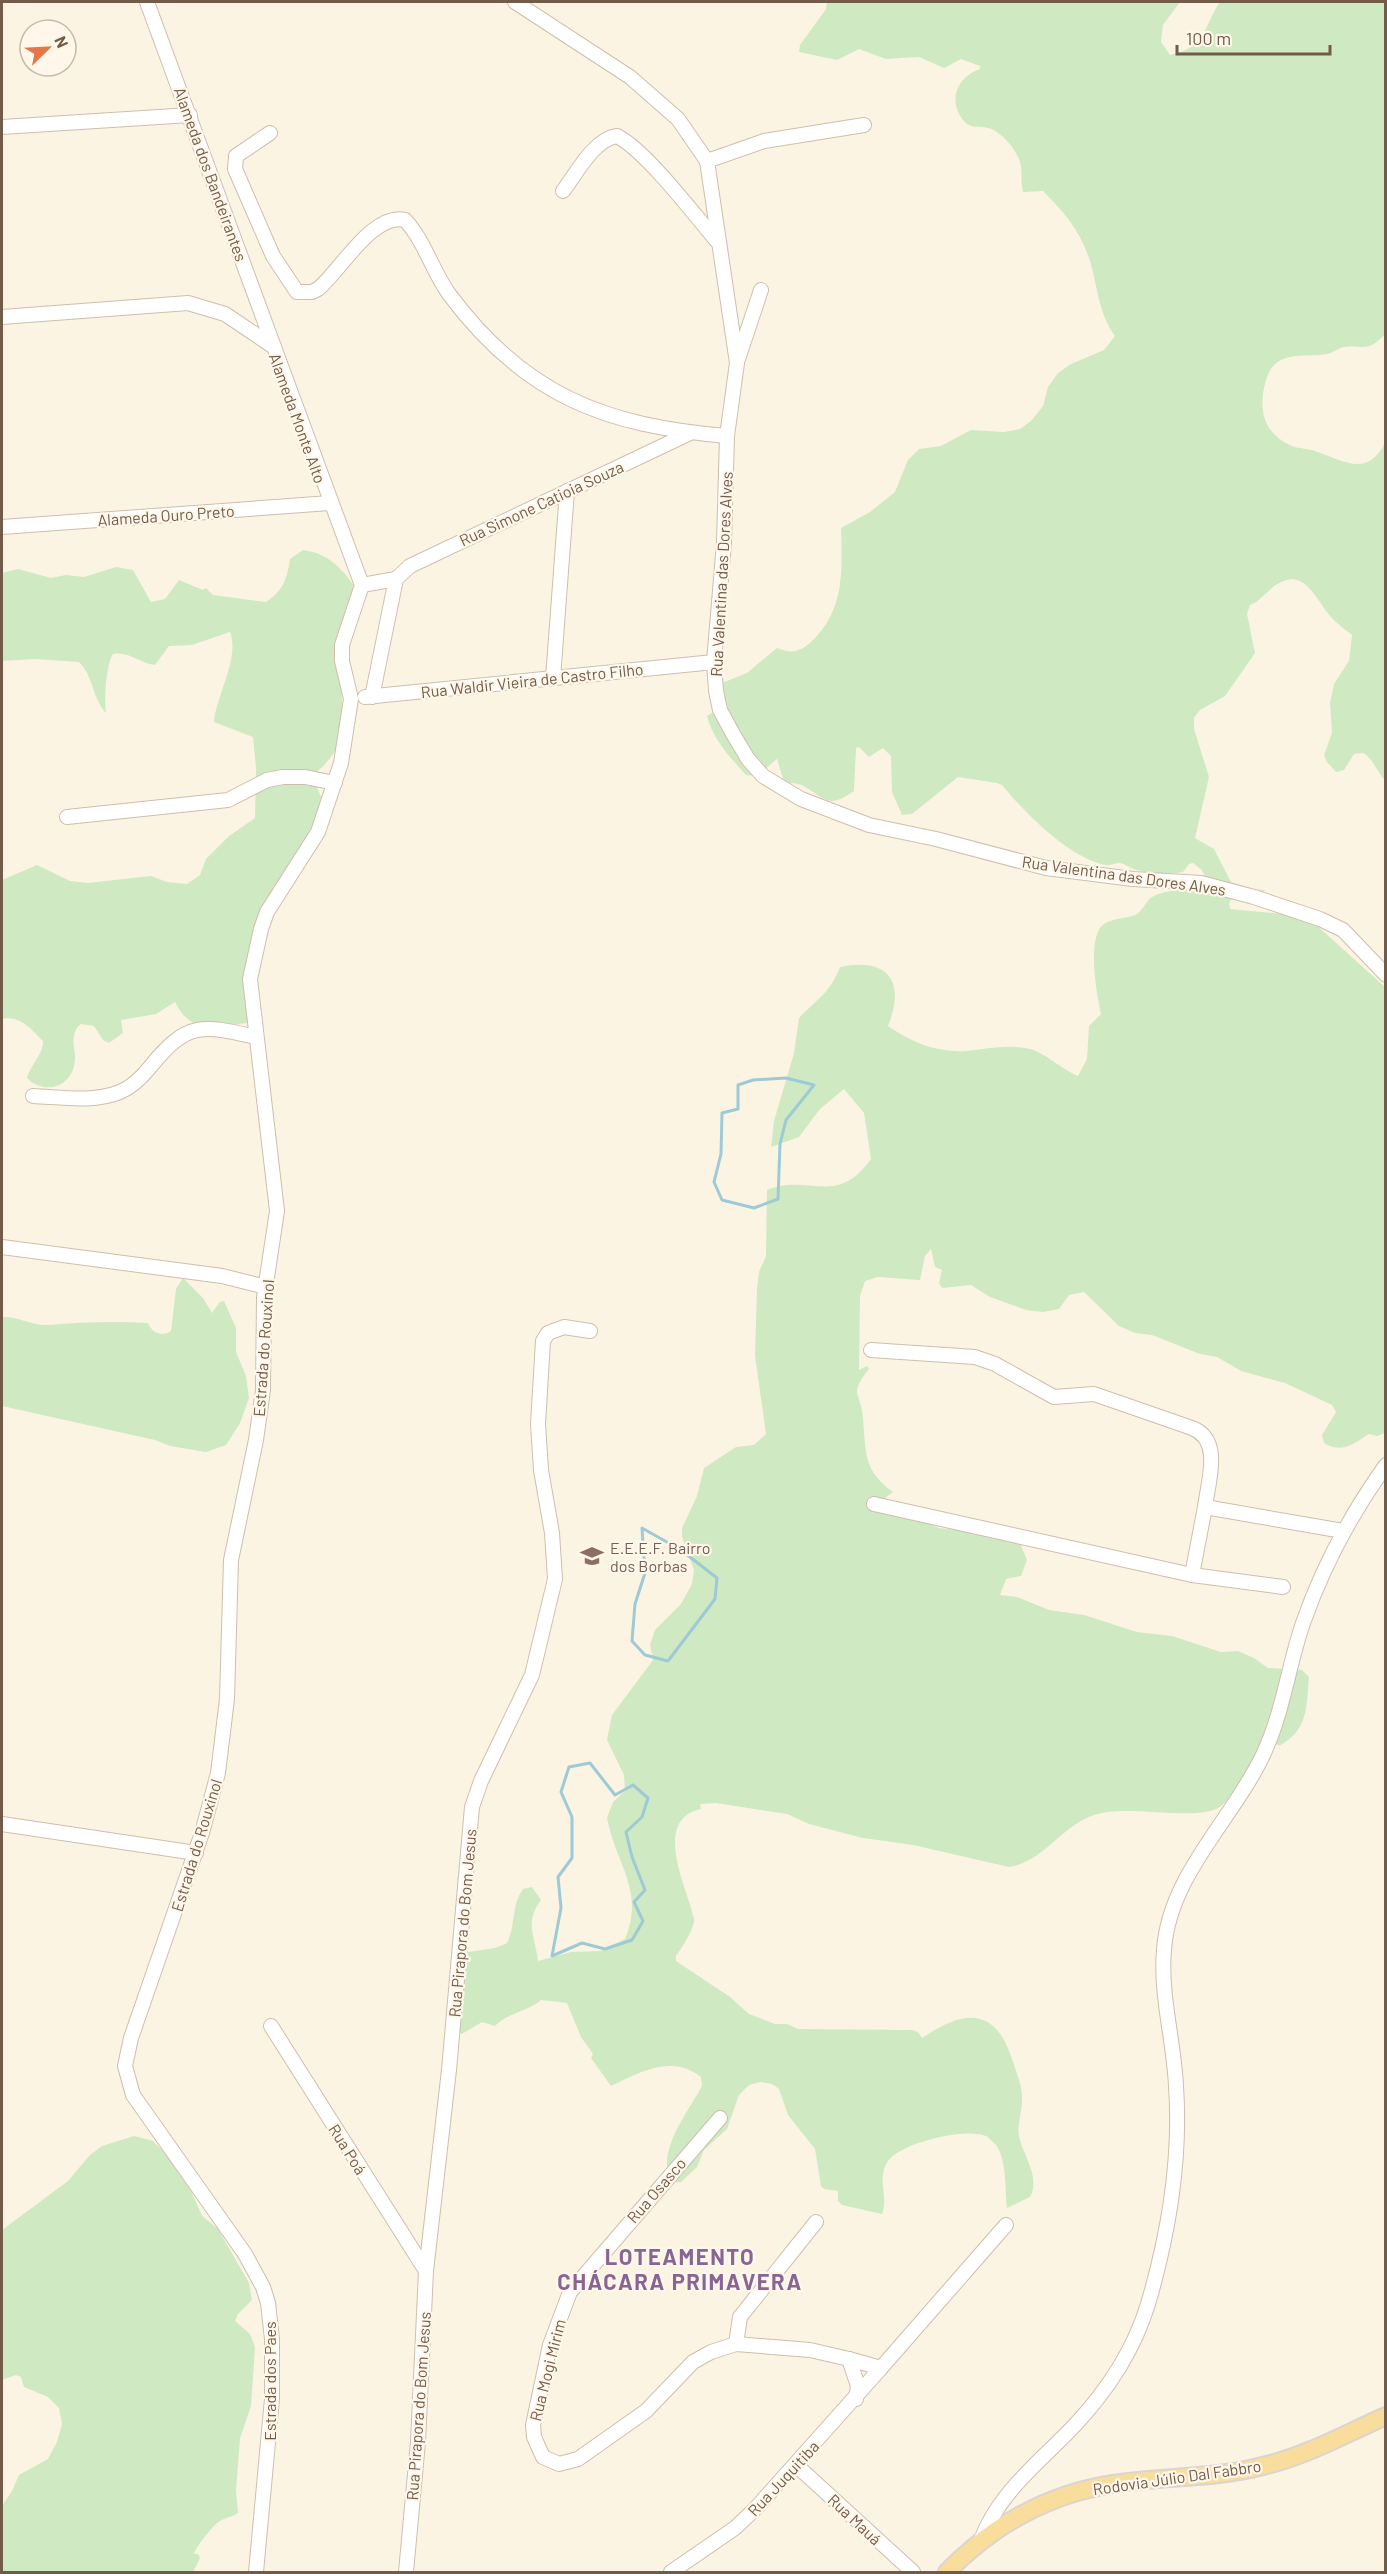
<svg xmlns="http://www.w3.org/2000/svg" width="1387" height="2574" font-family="Barlow,sans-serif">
<rect width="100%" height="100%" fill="#fcf4e3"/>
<!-- green -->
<g fill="#cfe9c2">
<path d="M827,2H1180L1163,25L1161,42L1170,55C1208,47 1202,28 1220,2H1385V334C1366,354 1365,344 1344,347C1338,348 1333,353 1327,354C1305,358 1277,349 1267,377C1257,407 1262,433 1292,446C1299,449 1307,448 1315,451C1344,461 1367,478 1385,443V780C1376,771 1374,759 1363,753L1354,754L1344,770L1336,772L1327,762L1324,755L1332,733L1330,703L1334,684L1349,661L1352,635C1345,629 1337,624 1331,617C1320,605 1307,574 1287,580C1270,584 1265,599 1250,605L1247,614L1255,653L1225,696L1200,710L1194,718V729L1209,777L1195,838L1214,849L1231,882L1253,889L1266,890L1259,894L1232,899L1229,903L1230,909L1284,914L1314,923L1385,987V1433L1377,1436L1369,1434C1353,1444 1342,1454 1324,1443L1322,1435L1336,1412L1332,1405L1285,1383L1241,1371L1217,1357L1200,1354L1152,1335L1135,1333L1119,1326L1084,1292L1069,1295L1059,1309L1043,1312L1026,1310L990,1297L971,1285L942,1288L939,1283L942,1270L935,1267L931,1249L925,1256L920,1280L878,1277L865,1281L860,1296L859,1370L867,1366L869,1369C847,1396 862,1393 863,1419C866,1453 863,1470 893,1492L876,1505L878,1510L887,1515L911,1517L939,1528L981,1533L1019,1541L1027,1560L1021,1576L1006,1579L1000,1595L1017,1597L1049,1610L1084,1615L1137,1632L1172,1636L1221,1652L1238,1651L1254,1658L1268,1668L1302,1670L1309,1677C1306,1708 1309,1729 1279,1746L1270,1739L1265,1741C1250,1759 1238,1792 1221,1806C1200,1823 1127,1803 1094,1815C1061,1826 1045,1861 1009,1867L913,1845L863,1838L809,1824L787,1814L716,1803L700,1804L701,1809C650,1820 689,1891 694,1919C695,1928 681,1949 676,1956V1961L730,1997L749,2014L775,2024H787L798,2029L912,2030L918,2032L922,2038C960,2012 993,2004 1011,2056C1015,2069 1021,2081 1022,2095C1023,2109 1017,2123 1019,2136C1023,2156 1041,2177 1030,2197L1007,2208C1005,2190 1007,2160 996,2145C993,2142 989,2138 986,2136C966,2127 900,2143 888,2161C876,2179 889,2196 882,2214L842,2205L838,2201V2191L824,2189L821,2186L815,2149L788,2115L779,2089L772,2084L760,2082L749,2085L739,2095L727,2129L704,2150L697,2167L681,2182L672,2183C654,2154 688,2112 702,2086L701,2077C672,2054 640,2072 611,2086L591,2058L593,2054L581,2037L567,2003L541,2000C527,2012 507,2013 495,2026L482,2022L462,2034L450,2029L462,1953L495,1948L507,1943C516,1925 511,1906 523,1889L532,1887L541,1900C524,1923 535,1935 538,1961L571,1952L600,1951L625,1939C645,1890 616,1865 607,1818L613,1802L625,1791L624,1775L607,1740L612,1715L653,1660L650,1645L655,1630L681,1604L692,1584L694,1570L682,1537V1528L697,1496L704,1468L736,1447L754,1445L766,1434L755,1356L757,1289L759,1272L766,1256L767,1190C808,1173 836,1208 871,1159L864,1113L844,1089L820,1109L799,1137L771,1147L774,1121L794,1053L799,1018C817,999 830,993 840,967C888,957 906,981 888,1026C911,1042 937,1053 966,1051C987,1049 1008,1044 1030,1049C1042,1051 1063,1070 1078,1076L1087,1059L1089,1026L1101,1014C1097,996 1086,936 1104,924C1112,918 1125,919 1135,915C1145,910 1145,900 1154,896C1172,887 1190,894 1205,877L1202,870L1193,863L1189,864L1183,872C1169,875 1150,874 1137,870C1131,869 1126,864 1120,863C1115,863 1111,866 1106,865C1070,859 1025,813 1002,785L997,783L958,777L912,814L902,815L892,792L891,756L883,748L869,757L859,747L856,748L854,791C827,810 826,798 803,786C798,783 790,783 784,782L777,759C766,766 762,779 746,775C730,757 713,740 707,716L715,711L722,683L747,673L777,648C794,655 802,651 814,639C845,608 842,569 841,528L870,512L895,492L908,460L919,449L941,446L971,430L1004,432L1020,429L1032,420L1043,406L1048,387L1058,373L1071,364L1104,350L1115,336C1098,312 1098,288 1090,261C1081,232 1064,212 1043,191L1023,192C1020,180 1024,166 1017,155C1012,145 1001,133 991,129C982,125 971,130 964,121C947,101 957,77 980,69V66L961,59L944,68L919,57L886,59L859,49L837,60L799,52L800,45L826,9Z"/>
<path d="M303,550C327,553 341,567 355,587C350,615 341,646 341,675C341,721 353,743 312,776L322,799L321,810L318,822L263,922L252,1012L248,1023C215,1026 192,1036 175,1002L156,1014L121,1020L123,1033L109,1043L103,1040L94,1026L81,1024C77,1027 75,1030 74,1036C72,1044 76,1052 75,1060C73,1087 45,1096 27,1078C30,1065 44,1054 43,1041C31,1029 20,1015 2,1019V880L37,865L70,881L88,883L151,876L167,882L187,884L200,875L206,859L229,836L255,818L256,768L253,737L214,722C216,696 240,658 230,632L192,645L169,646L155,665C139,663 129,651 113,654C106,665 104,699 106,713C92,698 94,677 79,662L35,659L2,661V573L18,569L51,578L66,575L84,577L116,567L133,570L151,602L165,599L179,580L203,590L206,588L213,595L266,602C283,591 287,579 290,559Z"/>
<path d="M183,1278L203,1298L212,1313L220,1302L224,1301L236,1328V1352L246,1376L249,1398L240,1423L226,1445L206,1452L170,1446L155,1440L2,1406V1317C18,1316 32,1326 48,1325C81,1322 114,1321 148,1323C152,1333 162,1337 171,1331L176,1289Z"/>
<path d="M134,2136L153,2141L165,2153L191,2191L202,2216L218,2229L249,2283L252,2300L238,2314L235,2321L250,2334L255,2347L251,2406L240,2438L236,2491L238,2513C232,2517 227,2517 220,2521C215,2523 194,2549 194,2554H198L200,2558L193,2572H2V2506L12,2491L19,2475L48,2459L57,2442L62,2424L59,2408L48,2397L24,2387L21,2377L16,2375L2,2380V2230L68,2181L90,2155L102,2146Z"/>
</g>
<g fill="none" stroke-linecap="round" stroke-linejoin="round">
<!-- stream -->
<g stroke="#9ecad6" stroke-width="3">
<polygon points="786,1078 814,1085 786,1120 780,1144 778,1199 754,1208 722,1200 714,1182 721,1154 722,1113 738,1109 738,1085 753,1080"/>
<polygon points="642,1528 681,1550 717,1578 715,1599 668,1661 645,1655 632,1641 635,1604 645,1573"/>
<polygon points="590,1763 615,1795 633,1785 648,1798 642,1817 626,1832 632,1857 645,1890 634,1902 643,1921 632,1940 605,1949 582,1943 552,1956 561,1908 558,1877 572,1858 572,1817 561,1792 569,1767"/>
</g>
<!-- minor casing -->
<g stroke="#cfbead" stroke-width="16">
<g id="minor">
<polyline points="147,2 274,347"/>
<polyline points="515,2 630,77 678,119 707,161 737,363 727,436 724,543 714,662 716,691 720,710 733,734 748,759 763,776 801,799 869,825 936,839 1046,868 1133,879 1201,883 1254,897 1320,919 1343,930 1386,975"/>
<polyline points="2,127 190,115"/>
<path d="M270,133L236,156L235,169L273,256L297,292H312L318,289C340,271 373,212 405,220C424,240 433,272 449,294C524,395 605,426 727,436"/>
<polyline points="707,161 764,141 864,125"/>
<path d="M563,191C576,174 594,139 617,136C645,150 694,214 716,240"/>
<polyline points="2,317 188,303 225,314 274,347 362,585 342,645 342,661 351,699 341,763 318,832 267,912 261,929 250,979 277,1211 264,1297 263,1390 256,1440 231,1560 227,1699 218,1773 202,1833 131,2038 125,2066 133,2095 245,2254 263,2287 268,2303 272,2339 272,2399 256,2572"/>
<polyline points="738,359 761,290"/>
<polyline points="2,527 330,503"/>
<polyline points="362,585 396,579"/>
<polyline points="553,678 567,491"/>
<polyline points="365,697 714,662"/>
<polyline points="372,697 396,579 410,566 690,433"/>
<polyline points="67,817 228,800 267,780 283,777 305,777 335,783"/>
<path d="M33,1096C60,1097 93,1103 120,1092C132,1087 143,1076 151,1066C187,1021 203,1025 256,1037"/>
<polyline points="2,1247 222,1276 266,1287"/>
<path d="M871,1350L975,1357L995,1364L1054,1397L1094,1394L1192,1428C1223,1440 1208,1481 1205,1507L1343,1531"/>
<polyline points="874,1504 1192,1575"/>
<polyline points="1205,1507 1192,1575 1283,1587"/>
<polyline points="2,1824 196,1853"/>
<polyline points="271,2026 426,2271"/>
<polyline points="720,2118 570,2292 550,2345 533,2425 534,2437 543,2457 559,2464 578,2459 646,2411 693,2362 711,2352 736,2344 810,2350 849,2359 858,2386 856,2399"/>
<polyline points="736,2344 740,2317 816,2222"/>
<polyline points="849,2359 881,2368 1006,2225"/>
<polyline points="796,2465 913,2572"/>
<path d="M981,2540C999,2492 1040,2462 1074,2426C1107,2391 1134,2350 1148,2304C1168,2236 1181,2158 1176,2086C1174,2041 1160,1995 1164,1950C1169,1875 1233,1819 1263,1755C1283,1713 1288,1667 1303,1623C1323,1566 1351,1514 1386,1465"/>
<polyline points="406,2572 418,2442 426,2271 449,2070 472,1807 481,1781 532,1675 555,1579 552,1533 541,1470 538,1424 543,1341 548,1333 564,1327 590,1331"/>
<polyline points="671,2572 735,2528 756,2508 881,2368"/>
</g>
</g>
<!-- major casing -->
<g stroke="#dbd4d0" stroke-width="20">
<path id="major" d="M947,2572C993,2525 1048,2494 1113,2484C1163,2476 1213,2479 1263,2466C1306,2456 1345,2434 1386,2416"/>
</g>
<!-- minor -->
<use href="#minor" stroke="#fff" stroke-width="14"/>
<!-- major -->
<use href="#major" stroke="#f9dd9c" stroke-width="16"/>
</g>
<!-- icons -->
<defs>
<g id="school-bare" transform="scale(1.8)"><path d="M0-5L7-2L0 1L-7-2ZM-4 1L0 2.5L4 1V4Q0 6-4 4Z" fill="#8d6e63" stroke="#fff7e9" stroke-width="2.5" paint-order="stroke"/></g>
</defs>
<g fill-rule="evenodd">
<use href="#school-bare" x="592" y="1556"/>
</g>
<g text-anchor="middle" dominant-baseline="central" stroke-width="4.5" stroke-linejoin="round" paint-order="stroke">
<!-- street labels -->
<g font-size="16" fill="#735b4a" stroke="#fff7e9">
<text transform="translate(211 174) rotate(70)">Alameda dos Bandeirantes</text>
<text transform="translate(298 418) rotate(70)">Alameda Monte Alto</text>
<text transform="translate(541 503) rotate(-25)">Rua Simone Catioia Souza</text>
<text transform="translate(166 515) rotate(-4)">Alameda Ouro Preto</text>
<text transform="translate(721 574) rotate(-87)">Rua Valentina das Dores Alves</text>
<text transform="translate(532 680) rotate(-6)">Rua Waldir Vieira de Castro Filho</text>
<text transform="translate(1124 875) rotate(8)">Rua Valentina das Dores Alves</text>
<text transform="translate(263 1348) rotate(-86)">Estrada do Rouxinol</text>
<text transform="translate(196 1845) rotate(-73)">Estrada do Rouxinol</text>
<text transform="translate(462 1923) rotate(-85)">Rua Pirapora do Bom Jesus</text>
<text transform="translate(348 2149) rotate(58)">Rua Poá</text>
<text transform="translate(656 2190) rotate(-49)">Rua Osasco</text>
<text transform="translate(547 2370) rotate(-76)">Rua Mogi Mirim</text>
<text transform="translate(269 2381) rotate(-90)">Estrada dos Paes</text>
<text transform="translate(418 2406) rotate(-86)">Rua Pirapora do Bom Jesus</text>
<text transform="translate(1177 2477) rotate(-8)">Rodovia Júlio Dal Fabbro</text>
<text transform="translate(783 2478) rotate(-47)">Rua Juquitiba</text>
<text transform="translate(855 2519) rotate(43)">Rua Mauá</text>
</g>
<!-- education labels -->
<g font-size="16" fill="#785e54" stroke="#fff7e9" text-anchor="start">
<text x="610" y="1547">E.E.E.F. Bairro<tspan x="610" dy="18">dos Borbas</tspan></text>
</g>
<!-- district labels -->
<g font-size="22" font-weight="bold" letter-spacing="1.5" fill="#896596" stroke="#fff7e9">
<text x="680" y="2256">LOTEAMENTO<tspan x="680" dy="25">CHÁCARA PRIMAVERA</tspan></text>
</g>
</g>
<!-- border -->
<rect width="1387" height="2574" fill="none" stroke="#735b4a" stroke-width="6"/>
<!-- north arrow -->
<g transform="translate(48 48) rotate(66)"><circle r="28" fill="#fff7e9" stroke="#c7b9a9" stroke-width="1.5"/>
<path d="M0-4.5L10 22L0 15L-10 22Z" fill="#e3764a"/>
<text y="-9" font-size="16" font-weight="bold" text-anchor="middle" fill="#735b4a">N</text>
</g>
<!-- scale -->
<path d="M1177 45v9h153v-9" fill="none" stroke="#735b4a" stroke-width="3"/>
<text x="1186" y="45" font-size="18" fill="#735b4a" stroke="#fff7e9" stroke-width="4.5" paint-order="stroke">100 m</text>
</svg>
